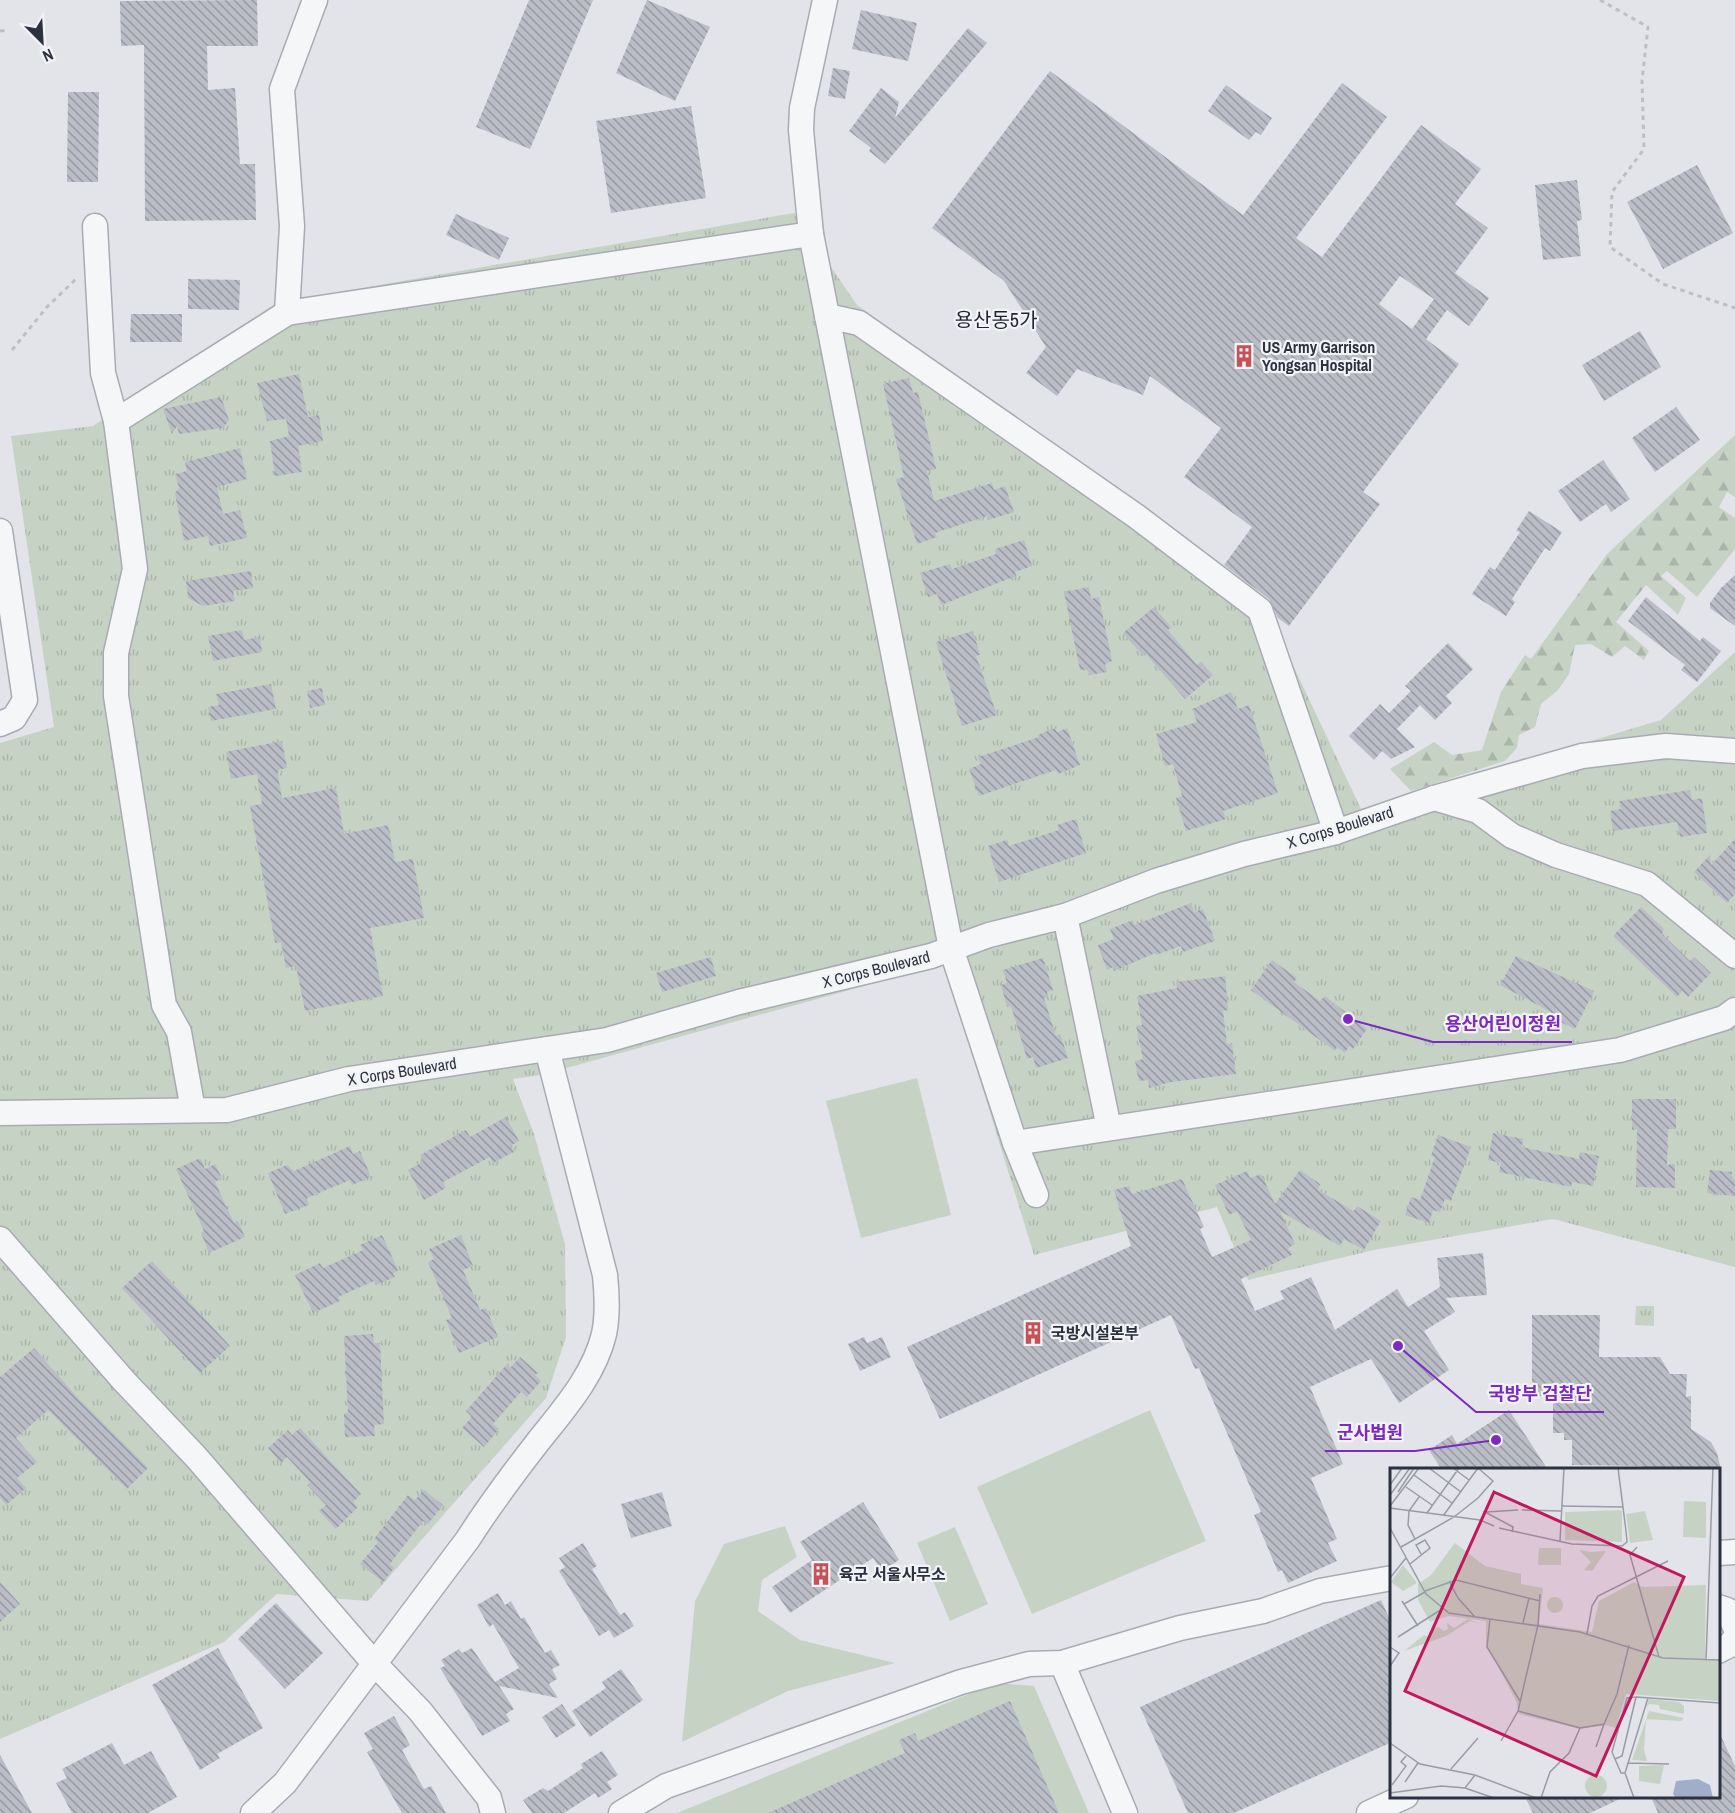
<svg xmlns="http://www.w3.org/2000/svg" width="1735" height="1813" font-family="'Archivo Narrow','Noto Sans KR',sans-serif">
<defs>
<pattern id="forest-firs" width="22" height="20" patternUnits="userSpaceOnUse" patternTransform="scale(1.5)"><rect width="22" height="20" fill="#c6d3c4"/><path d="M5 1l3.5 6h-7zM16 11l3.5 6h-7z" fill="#aab6a9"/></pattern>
<pattern id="park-tufts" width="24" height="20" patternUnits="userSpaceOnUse" patternTransform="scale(1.5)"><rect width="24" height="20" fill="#c6d3c4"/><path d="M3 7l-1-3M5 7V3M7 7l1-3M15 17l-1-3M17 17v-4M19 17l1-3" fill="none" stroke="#aab6a9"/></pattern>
<pattern id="building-back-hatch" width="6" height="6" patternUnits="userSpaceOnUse" patternTransform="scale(1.5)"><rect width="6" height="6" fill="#babdc6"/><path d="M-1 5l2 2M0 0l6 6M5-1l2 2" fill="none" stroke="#979aa2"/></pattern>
</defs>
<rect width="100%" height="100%" fill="#e2e4ea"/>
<!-- grass -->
<g fill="#c6d3c4">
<polygon points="917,1078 951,1215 861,1238 826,1101"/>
<polygon points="1150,1410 1206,1541 1032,1614 977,1487"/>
<polygon points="785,1526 797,1557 762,1580 758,1611 800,1640 895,1663 788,1691 682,1742 695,1601 724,1544"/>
<polygon points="955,1527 988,1604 950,1621 917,1543"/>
<polygon points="996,1683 1034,1686 1089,1813 677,1813"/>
</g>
<!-- forest -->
<polygon fill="url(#forest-firs)" points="1735,435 1735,497 1727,492 1719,507 1735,518 1735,549 1697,597 1667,571 1661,576 1686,598 1678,615 1646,585 1616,622 1649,651 1644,660 1625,646 1612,657 1591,644 1575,645 1569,674 1558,690 1541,704 1535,727 1519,735 1517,748 1505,761 1411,791 1390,769 1434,742 1452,755 1482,750 1501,692 1525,655 1531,659 1607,554"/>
<!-- park -->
<g fill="url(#park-tufts)">
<polygon points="794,213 857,305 1162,520 1281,640 1361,809 1661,720 1735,652 1735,1267 1553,1219 1374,1250 1248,1280 1217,1207 1034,1255 944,964 541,1075 513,1079 534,1134 565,1244 566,1337 546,1398 368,1601 277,1594 224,1642 0,1739 0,743 54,727 11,436 93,426 276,303"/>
<polygon points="1636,1306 1654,1306 1654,1326 1635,1325"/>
</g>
<!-- building -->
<g fill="url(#building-back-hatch)" fill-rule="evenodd">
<polygon points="257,0 258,46 207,46 208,90 235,88 240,164 255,164 256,220 145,221 144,45 121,46 120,1"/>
<polygon points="529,0 593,0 530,149 476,127"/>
<polygon points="647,0 710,27 675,101 616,73"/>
<polygon points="861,10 917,23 908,61 852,49"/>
<polygon points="968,28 987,43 885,164 869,151 871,148 849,131 881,88 899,102 895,118"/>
<polygon points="833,68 850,71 845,99 828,96"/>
<path d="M1050,71L1243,215L1342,83L1387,117L1296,238L1322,257L1421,125L1481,169L1455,204L1488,228L1455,273L1489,298L1469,326L1447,310L1426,339L1459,364L1363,492L1380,504L1289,626L1278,618L1269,599L1224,565L1252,527L1184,477L1221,428L1150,376L1143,395L1077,369L1057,396L1026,373L1046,347L1004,281L932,228ZM1400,276L1434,299L1412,329L1379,304Z"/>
<polygon points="1226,85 1272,118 1261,135 1256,132 1249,140 1208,111"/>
<polygon points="68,92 99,92 98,182 67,182"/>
<polygon points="691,106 706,198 611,213 596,121"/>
<polygon points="1697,165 1733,233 1663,269 1627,202"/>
<polygon points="1577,180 1582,220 1577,221 1581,256 1543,260 1535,185"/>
<polygon points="456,214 509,238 499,260 446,235"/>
<polygon points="188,279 240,280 239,310 188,309"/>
<polygon points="131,314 182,314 182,342 130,342"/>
<polygon points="1640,331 1661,367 1604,401 1582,365"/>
<polygon points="299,374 308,417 319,415 323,441 298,446 302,472 275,476 270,441 289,436 286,419 267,421 257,383"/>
<polygon points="909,378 913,393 918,392 936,469 927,471 934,501 992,483 994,490 1005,486 1014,512 988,520 987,516 935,533 937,537 917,544 896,479 904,477 883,384"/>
<polygon points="221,397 229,420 223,428 179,434 177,426 172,434 163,409"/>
<polygon points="1676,407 1700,440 1655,472 1632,438"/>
<polygon points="240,448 247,479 217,487 223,514 240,510 247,538 210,546 208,536 184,541 175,493 179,488 175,474 187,471 185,462"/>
<polygon points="1603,460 1630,499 1611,512 1606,504 1580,522 1558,491"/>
<polygon points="1529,511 1562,532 1550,551 1545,548 1512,599 1515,602 1506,616 1472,594 1490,567 1495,570 1520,532 1516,531"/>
<polygon points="1024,540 1032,566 1015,572 1016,576 941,605 937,594 928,597 920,573 950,564 952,569 996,554 995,549"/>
<polygon points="251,571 253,588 233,591 235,601 203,606 188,598 186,581"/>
<polygon points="1735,575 1735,626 1710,608 1710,603 1721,588"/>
<polygon points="1089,587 1091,599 1099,597 1112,661 1105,664 1107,672 1089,675 1088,669 1080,670 1064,592"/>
<polygon points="1646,597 1700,641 1703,637 1721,651 1697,682 1681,670 1685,665 1628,621"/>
<polygon points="1154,607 1171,627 1168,630 1197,665 1201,662 1213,675 1185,699 1145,653 1143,656 1123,633"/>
<polygon points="242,630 244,640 260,637 262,652 213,661 208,636"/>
<polygon points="973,631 980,655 976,656 997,715 962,726 936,642"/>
<polygon points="1448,643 1473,669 1446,696 1452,703 1435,720 1420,705 1397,729 1415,747 1391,759 1382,751 1374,760 1349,736 1380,704 1389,713 1411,691 1405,686"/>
<polygon points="271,684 276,709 211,721 208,707 219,705 216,694"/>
<polygon points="322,688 325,705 310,708 307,691"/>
<polygon points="1231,692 1238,709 1249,705 1278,793 1223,811 1226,819 1186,831 1176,798 1182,796 1173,764 1165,766 1156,734 1197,722 1192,709"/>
<polygon points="1055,728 1057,732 1067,728 1080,765 1058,774 1056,770 979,796 969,769 981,764 978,757 1039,737 1038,735"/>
<polygon points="282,741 287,768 277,770 282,798 336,788 344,834 388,825 395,862 413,859 424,918 370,928 383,996 305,1011 296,966 286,968 281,942 275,943 250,806 262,804 257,774 231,779 226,752"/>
<polygon points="1690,790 1692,800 1702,798 1707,833 1680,837 1677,822 1613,831 1610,811 1621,809 1619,801"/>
<polygon points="1076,819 1086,853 999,882 988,846 1007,840 1009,846 1059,830 1057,825"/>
<polygon points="1735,839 1735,894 1727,903 1694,872 1710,855 1711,865"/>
<polygon points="1191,903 1194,912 1203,909 1215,941 1183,952 1181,946 1156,955 1155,953 1114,971 1113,967 1107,970 1098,945 1114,939 1110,929 1133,920 1134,925"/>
<polygon points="1641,907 1664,929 1662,934 1690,961 1694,957 1711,973 1688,997 1682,991 1677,997 1613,936"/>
<polygon points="1516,956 1594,991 1575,1029 1550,1017 1551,1012 1500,985"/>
<polygon points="711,957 716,976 662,992 656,973"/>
<polygon points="1043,958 1053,990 1047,992 1048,996 1044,998 1056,1036 1060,1034 1068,1058 1036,1068 1033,1057 1027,1059 1011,1006 1007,1007 1001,985 1007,983 1003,970"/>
<polygon points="1272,960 1297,978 1294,982 1320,1001 1325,996 1367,1029 1353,1049 1349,1046 1345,1053 1337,1047 1335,1051 1251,990"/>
<polygon points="1225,976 1228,1010 1223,1011 1227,1044 1232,1043 1236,1074 1171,1082 1149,1088 1148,1080 1139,1081 1135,1061 1143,1059 1136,1026 1142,1025 1137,996 1177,988 1176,982"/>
<polygon points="1632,1099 1676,1099 1676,1129 1668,1129 1667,1165 1675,1164 1675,1188 1636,1187 1637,1129 1632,1130"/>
<polygon points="506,1117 519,1141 510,1146 514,1152 493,1163 490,1157 443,1182 446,1188 424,1200 408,1170 423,1162 420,1155 466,1130 470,1137"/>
<polygon points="1493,1133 1523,1139 1522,1147 1579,1159 1580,1152 1599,1156 1593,1186 1572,1182 1571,1187 1499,1172 1501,1163 1488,1160"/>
<polygon points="1438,1135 1471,1147 1451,1201 1445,1199 1440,1212 1433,1210 1429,1223 1405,1215 1411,1197 1420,1200 1435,1157 1431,1156"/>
<polygon points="350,1146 353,1154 360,1151 371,1177 352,1185 350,1180 307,1198 309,1205 285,1214 268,1173 287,1165 294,1171"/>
<polygon points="200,1158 205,1169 215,1164 222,1178 215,1182 234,1223 238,1221 245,1237 209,1253 201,1233 204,1231 176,1169"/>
<polygon points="1300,1170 1320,1184 1318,1190 1354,1211 1357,1206 1381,1221 1364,1250 1344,1239 1340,1246 1280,1211 1295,1244 1288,1248 1292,1255 1241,1279 1255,1311 1284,1299 1280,1291 1311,1277 1335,1330 1397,1289 1408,1307 1440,1287 1437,1258 1483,1253 1487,1295 1446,1298 1455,1312 1424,1331 1449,1370 1399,1403 1371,1359 1310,1387 1343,1464 1311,1478 1337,1539 1328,1543 1337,1561 1288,1583 1282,1570 1278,1572 1254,1515 1261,1512 1199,1368 1195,1369 1171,1315 940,1419 907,1347 1131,1246 1114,1190 1129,1186 1132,1194 1182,1179 1204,1227 1200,1229 1212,1257 1251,1240 1237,1211 1229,1215 1215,1185 1247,1171 1250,1178 1261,1174 1275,1204"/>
<polygon points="1710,1170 1732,1172 1731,1179 1735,1180 1735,1196 1707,1193"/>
<polygon points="382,1235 398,1270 393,1274 395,1277 376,1285 374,1281 338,1297 340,1301 313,1313 295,1275 320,1263 323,1268 363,1250 360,1245"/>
<polygon points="461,1235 473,1266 463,1270 480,1310 486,1308 498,1337 459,1353 446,1320 452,1318 428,1262 434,1259 429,1249"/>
<polygon points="152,1261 230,1346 200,1373 122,1288"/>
<polygon points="1532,1315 1600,1315 1599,1357 1660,1357 1670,1374 1687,1374 1686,1397 1691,1396 1691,1429 1711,1442 1717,1453 1721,1470 1641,1470 1642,1466 1572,1465 1572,1440 1564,1440 1564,1433 1553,1433 1553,1396 1532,1396"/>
<polygon points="373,1334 374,1343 380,1343 384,1424 374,1425 375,1436 345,1437 344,1414 348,1412 344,1336"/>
<polygon points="864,1337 867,1343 882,1337 891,1357 860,1371 848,1344"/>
<polygon points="34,1348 78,1398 148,1468 127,1489 48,1410 16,1438 37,1462 17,1478 26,1488 6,1505 0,1497 0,1377"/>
<polygon points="520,1357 538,1373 535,1375 541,1381 527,1397 521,1392 493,1424 499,1429 484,1447 462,1428 472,1417 466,1411 508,1363 510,1368"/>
<polygon points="1509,1410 1548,1470 1442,1470 1429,1450 1452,1435 1457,1444"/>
<polygon points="300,1428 361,1494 353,1502 358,1507 336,1529 319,1511 326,1505 307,1485 310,1482 287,1457 281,1463 268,1448 288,1430 292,1435"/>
<polygon points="424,1490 443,1505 428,1524 423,1521 390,1564 394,1568 383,1582 360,1564 378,1542 374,1539 408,1495 415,1500"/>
<polygon points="662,1492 672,1526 631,1538 621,1504"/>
<polygon points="863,1502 899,1560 882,1571 873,1558 790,1613 772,1587 812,1560 800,1542"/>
<polygon points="583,1543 597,1566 592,1569 620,1615 625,1612 634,1626 614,1638 609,1630 599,1636 559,1571 565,1567 559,1558"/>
<polygon points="0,1582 20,1604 0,1622"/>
<polygon points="498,1593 505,1605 511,1601 521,1619 524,1617 545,1653 551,1650 560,1665 552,1669 557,1679 549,1684 558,1698 499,1686 514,1709 506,1714 510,1721 482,1736 440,1668 445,1666 441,1660 459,1649 462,1653 472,1648 495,1682 519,1668 493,1624 489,1627 477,1605"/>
<polygon points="1381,1600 1392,1624 1392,1742 1234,1813 1188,1813 1140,1707"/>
<polygon points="276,1603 323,1653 285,1689 238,1639"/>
<polygon points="218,1648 263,1728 217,1754 220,1758 200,1770 152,1685"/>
<polygon points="621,1669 643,1700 590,1737 572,1711 606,1688 602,1682"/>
<polygon points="1010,1701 1059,1813 768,1813 905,1753 899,1740 915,1733 918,1741"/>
<polygon points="562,1704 576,1725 556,1738 542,1717"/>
<polygon points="394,1716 410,1745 402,1750 424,1789 431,1786 446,1813 402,1813 367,1752 373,1749 364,1733"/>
<polygon points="1719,1732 1735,1766 1735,1813 1658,1813 1651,1797 1719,1797"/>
<polygon points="112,1743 124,1765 151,1751 177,1797 148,1813 72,1813 56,1783 67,1778 62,1769"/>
<polygon points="602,1751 618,1775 607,1782 612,1789 598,1798 595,1793 564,1813 532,1813 523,1800 543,1788 548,1791 583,1768 581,1764"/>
<polygon points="0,1755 32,1813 0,1813"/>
<polygon points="1525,1797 1624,1797 1590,1813 1533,1813"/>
</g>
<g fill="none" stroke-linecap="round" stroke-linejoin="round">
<!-- minor casing -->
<g stroke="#a8abb4" stroke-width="27">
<g id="minor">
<polyline points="95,226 103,373 116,421"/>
<polyline points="811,234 801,130 802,108 825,0"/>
<polyline points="287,313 292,226 282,89 315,0"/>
<polyline points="827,316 859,323 1136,516 1260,610 1336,832"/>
<polyline points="0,531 25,700 14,718 0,724"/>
<polyline points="1434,798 1478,811 1512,836 1556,855 1647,884 1735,956"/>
<polyline points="1065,916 1109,1128"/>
<polyline points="193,1110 179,1032 164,1005 116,696 116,653 135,569 116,421 287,313 811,234 951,948 1015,1143 1036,1195"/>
<polyline points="0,1113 227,1110 349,1079 607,1040 739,1002 931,956 989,935 1065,916 1156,881 1244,854 1336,832 1434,798 1582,756 1666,746 1735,751"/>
<polyline points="1015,1143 1620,1050 1724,1018 1735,1010"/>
<polyline points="0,1239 124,1381 196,1457 373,1662 420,1711 489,1798 493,1813"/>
<polyline points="1718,1553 1735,1552"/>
<polyline points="1718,1607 1727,1610 1735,1627"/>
<polyline points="1718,1651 1730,1645 1735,1638"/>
<polyline points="1062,1663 1125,1813"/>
<path d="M253,1813L285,1783L468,1539C489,1506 513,1474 537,1443C563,1410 594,1376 604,1334C608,1315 607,1294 605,1275L547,1049"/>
<polyline points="621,1813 666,1786 961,1682 1029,1664 1062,1663 1180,1628 1263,1611 1320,1591 1392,1578"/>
<polyline points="1369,1813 1406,1796"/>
</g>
</g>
<!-- path -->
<g stroke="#bdbfc4" stroke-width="3" stroke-dasharray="4.5 4.5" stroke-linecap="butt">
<polyline points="1600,0 1648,27 1642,81 1644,149 1612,192 1610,247 1663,284 1735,308"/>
<polyline points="0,31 9,30"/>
<polyline points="12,350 47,307 77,278"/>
</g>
<!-- minor -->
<use href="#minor" stroke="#f5f6f8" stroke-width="24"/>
</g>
<!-- icons -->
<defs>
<g id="building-bare" transform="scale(1.8)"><path d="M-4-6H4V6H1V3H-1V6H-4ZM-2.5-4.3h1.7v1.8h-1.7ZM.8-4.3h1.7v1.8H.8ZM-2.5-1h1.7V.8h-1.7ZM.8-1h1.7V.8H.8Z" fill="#c45256" stroke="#f2f3f7" stroke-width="2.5" paint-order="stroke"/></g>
</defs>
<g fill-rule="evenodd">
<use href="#building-bare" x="1244" y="356"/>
<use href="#building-bare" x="1033" y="1333"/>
<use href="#building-bare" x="821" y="1574"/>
</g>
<g text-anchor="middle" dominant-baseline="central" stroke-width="4.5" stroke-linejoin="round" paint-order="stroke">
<!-- poi labels -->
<g font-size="16" font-weight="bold" fill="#2c3140" stroke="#f2f3f7" text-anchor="start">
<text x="1262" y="347">US Army Garrison<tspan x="1262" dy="18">Yongsan Hospital</tspan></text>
<text x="1051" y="1333">국방시설본부</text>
<text x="839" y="1574">육군 서울사무소</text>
</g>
<!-- street labels -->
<g font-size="16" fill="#2c3140" stroke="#f2f3f7">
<text transform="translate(1340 827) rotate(-17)">X Corps Boulevard</text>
<text transform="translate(876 969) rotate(-14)">X Corps Boulevard</text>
<text transform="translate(402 1071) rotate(-9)">X Corps Boulevard</text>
</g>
<!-- quarter labels -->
<g font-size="20" fill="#1e2231" stroke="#f2f3f7">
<text x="996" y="319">용산동5가</text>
</g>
</g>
<!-- overview -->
<g transform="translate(1390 1468)">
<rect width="330" height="330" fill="#e2e4ea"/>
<path d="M294,33L316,34V70L293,69ZM229,42L232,43V74L175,72V44ZM255,43L263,72L240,75L236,46ZM149,80H171V97H148ZM189,82L202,84L216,83L202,103L194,102L201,94ZM157 137a8 8 0 1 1 16 0a8 8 0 1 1-16 0ZM195 318a11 11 0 1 1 22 0a11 11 0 1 1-22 0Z" fill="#c6d3c4"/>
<path d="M78,151L91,156L80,153L56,168L14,183L34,167L40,169L39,164L48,159L54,163L58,161L57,155L64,160ZM259,231L289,234L294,238V246L270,241L269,237L259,236L256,240ZM259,243L294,250L291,253L256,251L254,281L257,293L242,292ZM274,297L270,316L249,313V298Z" fill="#c6d3c4"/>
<path d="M65,75L95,98L131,106V116L153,120L149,156L202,164L209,133L244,114L253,119L316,117L315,191L330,192V233L236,226L226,260L216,257L190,261L129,246L126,233L96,175V153L58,148L40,154L28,132V116L41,107ZM13,97L27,115L13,123L1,114Z" fill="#c6d3c4"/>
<path d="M308,311L320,317L323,330H286L283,326L286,313Z" fill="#a0afc7"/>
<path fill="none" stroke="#999ca6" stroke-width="1.5" d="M39,0L71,24M63,0L79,12M24,7L62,35M0,17L12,0M16,19L42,37M8,24L24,0M0,27L20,0M0,38L29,0M171,38L233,39M0,40L90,52L104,58M132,42L171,43M37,45L69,0M53,48L88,0M0,60L36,126L59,145L190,164L273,190L330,192M109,60L182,76L232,78L237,74L236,63L228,0M122,64L123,59L95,44L128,42M25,71L18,57L19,43L29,29M170,73L174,0M11,79L64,49L88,30L103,13L88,0M247,79L240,87L269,189M20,96L40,80L35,72L26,77L31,86M0,110L16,90M59,113L68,130L85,149M35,123L66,112L150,133M150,126L148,157L128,243L190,260L214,256L227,226L239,177M12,133L28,158M14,136L35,124M100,151L97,179L130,233M133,155L139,130M197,166L202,138L208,128L278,93M8,169L52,141M0,179L9,185L0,198M316,192L323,0M246,229L330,235M111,273L128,243M0,275L30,296L85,307L146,330M206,279L214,256M225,291L232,288L246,229L237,230L222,284L231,305H235L244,330M238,295L279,296M61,301L88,270M235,305L258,230M15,314L28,295M2,317L16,298L11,294L16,288M75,320L104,330M0,325L51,318L75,320L85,307M151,330L160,304L179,285L190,260"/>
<path fill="#c2185b" fill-opacity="0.15" stroke="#c2185b" stroke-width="3" d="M104,24L294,109L206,308L15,223Z"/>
<rect width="330" height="330" fill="none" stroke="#2c3140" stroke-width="3"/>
</g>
<!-- callouts -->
<path fill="none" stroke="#7b2cbf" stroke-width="2" d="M1348 1019L1433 1042H1572M1398 1346L1476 1412H1604M1496 1440L1415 1451H1325"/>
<g fill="#7b2cbf" stroke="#f2f3f7" stroke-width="2">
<circle cx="1348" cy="1019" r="6"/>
<circle cx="1398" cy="1346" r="6"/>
<circle cx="1496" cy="1440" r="6"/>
</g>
<g font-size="18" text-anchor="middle" font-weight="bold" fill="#7b2cbf" stroke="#f2f3f7" stroke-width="4.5" stroke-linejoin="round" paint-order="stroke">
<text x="1503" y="1030">용산어린이정원</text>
<text x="1540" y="1400">국방부 검찰단</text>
<text x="1370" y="1439">군사법원</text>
</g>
<!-- north arrow -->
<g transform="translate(42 42) rotate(156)" stroke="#f2f3f7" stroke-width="4.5" paint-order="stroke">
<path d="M0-4.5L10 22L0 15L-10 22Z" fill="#2c3140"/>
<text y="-9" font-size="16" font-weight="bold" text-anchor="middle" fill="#2c3140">N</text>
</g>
</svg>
